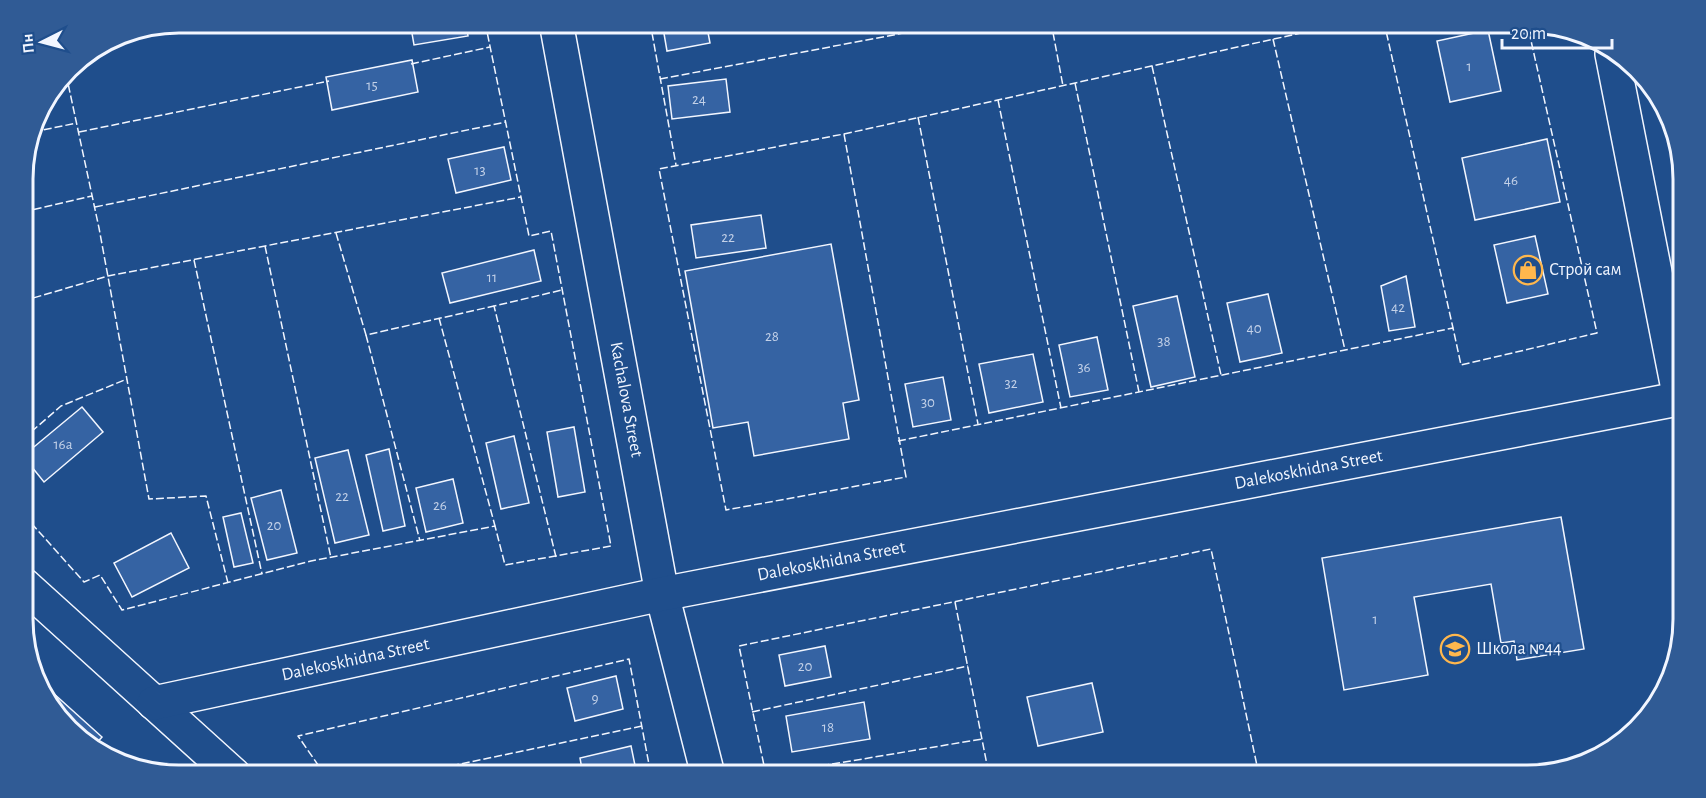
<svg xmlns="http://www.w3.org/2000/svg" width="1706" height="798" font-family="'Alegreya Sans',sans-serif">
<rect width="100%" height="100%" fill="#1f4e8c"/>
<!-- building -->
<g fill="#3563a3" stroke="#f2f6ff" stroke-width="1.5">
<polygon points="410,22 466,22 468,36 414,45"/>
<polygon points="662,22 706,22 710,43 667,51"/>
<polygon points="1488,30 1501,91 1450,102 1437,41"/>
<polygon points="412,60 418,92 332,110 326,77"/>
<polygon points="726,79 730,112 672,119 668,86"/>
<polygon points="1547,139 1560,202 1475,220 1462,158"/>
<polygon points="504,147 511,180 456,193 448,159"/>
<polygon points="761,215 766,248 696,258 691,225"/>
<polygon points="1535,236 1548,294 1507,303 1494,245"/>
<polygon points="831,244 859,400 843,403 849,439 754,456 748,422 713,428 685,271"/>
<polygon points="534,250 541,281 450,303 442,273"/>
<polygon points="1406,276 1415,327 1389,331 1381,286"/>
<polygon points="1268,294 1282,353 1240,362 1227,303"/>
<polygon points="1177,296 1195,377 1151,387 1133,306"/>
<polygon points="1097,337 1108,390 1070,397 1059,345"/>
<polygon points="1033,354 1043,402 989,413 979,364"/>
<polygon points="943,377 951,420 913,427 905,384"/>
<polygon points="82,407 103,432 44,482 23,456"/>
<polygon points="574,427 585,492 558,497 547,432"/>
<polygon points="514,436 529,503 501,509 486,443"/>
<polygon points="389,449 405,526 383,531 366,455"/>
<polygon points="348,450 369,535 335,543 315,458"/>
<polygon points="453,479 463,523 426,532 416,488"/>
<polygon points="281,490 297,553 267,560 251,498"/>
<polygon points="241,513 253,563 234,567 223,517"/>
<polygon points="1561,517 1584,649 1517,660 1514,641 1501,643 1491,584 1414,597 1428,675 1344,690 1322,558"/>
<polygon points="171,533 189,568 132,597 114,563"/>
<polygon points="825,646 831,677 785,686 779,655"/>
<polygon points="616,676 623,709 575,721 567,688"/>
<polygon points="42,683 102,737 95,745 55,714"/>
<polygon points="1092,683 1103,732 1038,746 1027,697"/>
<polygon points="864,702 870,739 792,752 786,716"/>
<polygon points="631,746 637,775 583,775 580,758"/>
</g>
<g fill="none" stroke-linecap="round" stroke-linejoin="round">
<!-- minor casing -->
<g stroke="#f2f6ff" stroke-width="36">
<g id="minor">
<path id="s1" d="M556,22L662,594L708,775"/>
<polyline points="1612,54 1680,399"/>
<polyline points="24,585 234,775"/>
<path id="s2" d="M154,703L662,594L1683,398"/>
</g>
</g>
<!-- minor -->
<use href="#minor" stroke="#1f4e8c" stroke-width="33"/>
<!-- fence -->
<g stroke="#f2f6ff" stroke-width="1.5" stroke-dasharray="8 3" stroke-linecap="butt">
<polyline points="650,22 676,165"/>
<polyline points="1051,22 1063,86"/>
<polyline points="1384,22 1453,328"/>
<polyline points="1273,39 1345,350"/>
<polyline points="108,42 231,22"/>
<polyline points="411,64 490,47"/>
<polyline points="1152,66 1221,375"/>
<polyline points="66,74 99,228 149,499 206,496 228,583"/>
<polyline points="660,79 962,22"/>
<polyline points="1075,83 1139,392"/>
<polyline points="998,100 1061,408"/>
<polyline points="918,117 978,424"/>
<polyline points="33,132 77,123"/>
<polyline points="79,132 329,81"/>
<polygon points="844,134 906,477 726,510 659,169"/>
<polyline points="844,134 1351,22"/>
<polyline points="95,207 506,122"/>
<polyline points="23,212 92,196"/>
<polyline points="336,233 366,335 494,306"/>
<polyline points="265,246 331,558"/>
<polyline points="194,260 262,574"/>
<polyline points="23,301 108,276 521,197"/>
<polyline points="439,318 495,526"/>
<polyline points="366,335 420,541"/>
<polyline points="23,439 61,406 127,379"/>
<polyline points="898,441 1453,328 1461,365 1597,333 1527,23"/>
<polyline points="24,515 84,582 100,575 122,610 311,561 495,526 505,565 611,546 551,231 529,236 485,22"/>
<polyline points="556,557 494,306 562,290"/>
<polyline points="955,602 989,775"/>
<polyline points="752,712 968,666"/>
<polyline points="325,775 298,736 629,659 651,775"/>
<polyline points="408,775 642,726"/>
<polyline points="766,775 739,646 1211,549 1259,775"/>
<polyline points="767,775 982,739"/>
</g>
</g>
<!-- icons -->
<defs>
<g id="shop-ring" transform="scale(1.5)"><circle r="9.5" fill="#1f4e8c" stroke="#ffb74d" stroke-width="1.5"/><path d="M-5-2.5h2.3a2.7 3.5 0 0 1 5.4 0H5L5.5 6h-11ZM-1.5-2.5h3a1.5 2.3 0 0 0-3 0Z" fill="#ffb74d"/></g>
<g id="school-ring" transform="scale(1.5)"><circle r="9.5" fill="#1f4e8c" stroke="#ffb74d" stroke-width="1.5"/><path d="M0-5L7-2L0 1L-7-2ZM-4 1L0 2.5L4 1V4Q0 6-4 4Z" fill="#ffb74d"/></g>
</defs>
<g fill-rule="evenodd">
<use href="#shop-ring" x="1528" y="270"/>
<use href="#school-ring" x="1455" y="649"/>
</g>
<g text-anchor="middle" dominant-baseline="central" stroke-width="4.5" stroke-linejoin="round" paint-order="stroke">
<!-- number labels -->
<g font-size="15" fill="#c3d1e8">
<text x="1469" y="66">1</text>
<text x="372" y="85">15</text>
<text x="699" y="99">24</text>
<text x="480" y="170">13</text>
<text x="1511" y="180">46</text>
<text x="728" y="237">22</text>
<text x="492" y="277">11</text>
<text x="1398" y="307">42</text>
<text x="1254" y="328">40</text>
<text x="772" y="336">28</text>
<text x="1164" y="341">38</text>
<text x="1084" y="367">36</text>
<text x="1011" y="383">32</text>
<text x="928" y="402">30</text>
<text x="63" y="444">16а</text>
<text x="342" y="496">22</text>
<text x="440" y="505">26</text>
<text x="274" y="525">20</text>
<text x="1375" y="619">1</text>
<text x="805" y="666">20</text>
<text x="595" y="698">9</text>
<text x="828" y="727">18</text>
</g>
<!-- poi labels -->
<g font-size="18" fill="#f2f6ff" stroke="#1f4e8c" text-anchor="start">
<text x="1549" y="270">Строй сам</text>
<text x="1476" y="649">Школа №44</text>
</g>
<!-- street labels -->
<g font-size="18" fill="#f2f6ff" stroke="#1f4e8c">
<text stroke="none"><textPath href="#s1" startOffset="384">Kachalova Street</textPath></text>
<text stroke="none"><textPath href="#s2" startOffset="1178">Dalekoskhidna Street</textPath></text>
<text stroke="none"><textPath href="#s2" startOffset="692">Dalekoskhidna Street</textPath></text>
<text stroke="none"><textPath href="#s2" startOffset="206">Dalekoskhidna Street</textPath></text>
</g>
</g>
<!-- crop -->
<path d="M0 0H1706V798H0ZM179 33H1527A146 146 0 0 1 1673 179V619A146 146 0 0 1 1527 765H179A146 146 0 0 1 33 619V179A146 146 0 0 1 179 33Z" fill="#305b95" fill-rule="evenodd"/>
<path fill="none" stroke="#f2f6ff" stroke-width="3" d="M179 33H1527A146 146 0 0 1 1673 179V619A146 146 0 0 1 1527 765H179A146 146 0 0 1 33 619V179A146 146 0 0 1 179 33Z"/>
<!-- north arrow -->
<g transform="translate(42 42) rotate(264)" stroke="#1f4e8c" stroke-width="4.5" paint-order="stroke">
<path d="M0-4.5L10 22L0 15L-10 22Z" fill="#f2f6ff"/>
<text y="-9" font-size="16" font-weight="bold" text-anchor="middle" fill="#f2f6ff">Пн</text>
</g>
<!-- scale -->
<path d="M1502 39v9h110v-9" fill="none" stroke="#f2f6ff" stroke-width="3"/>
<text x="1511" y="39" font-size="18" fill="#f2f6ff" stroke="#1f4e8c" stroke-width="4.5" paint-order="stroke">20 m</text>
</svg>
